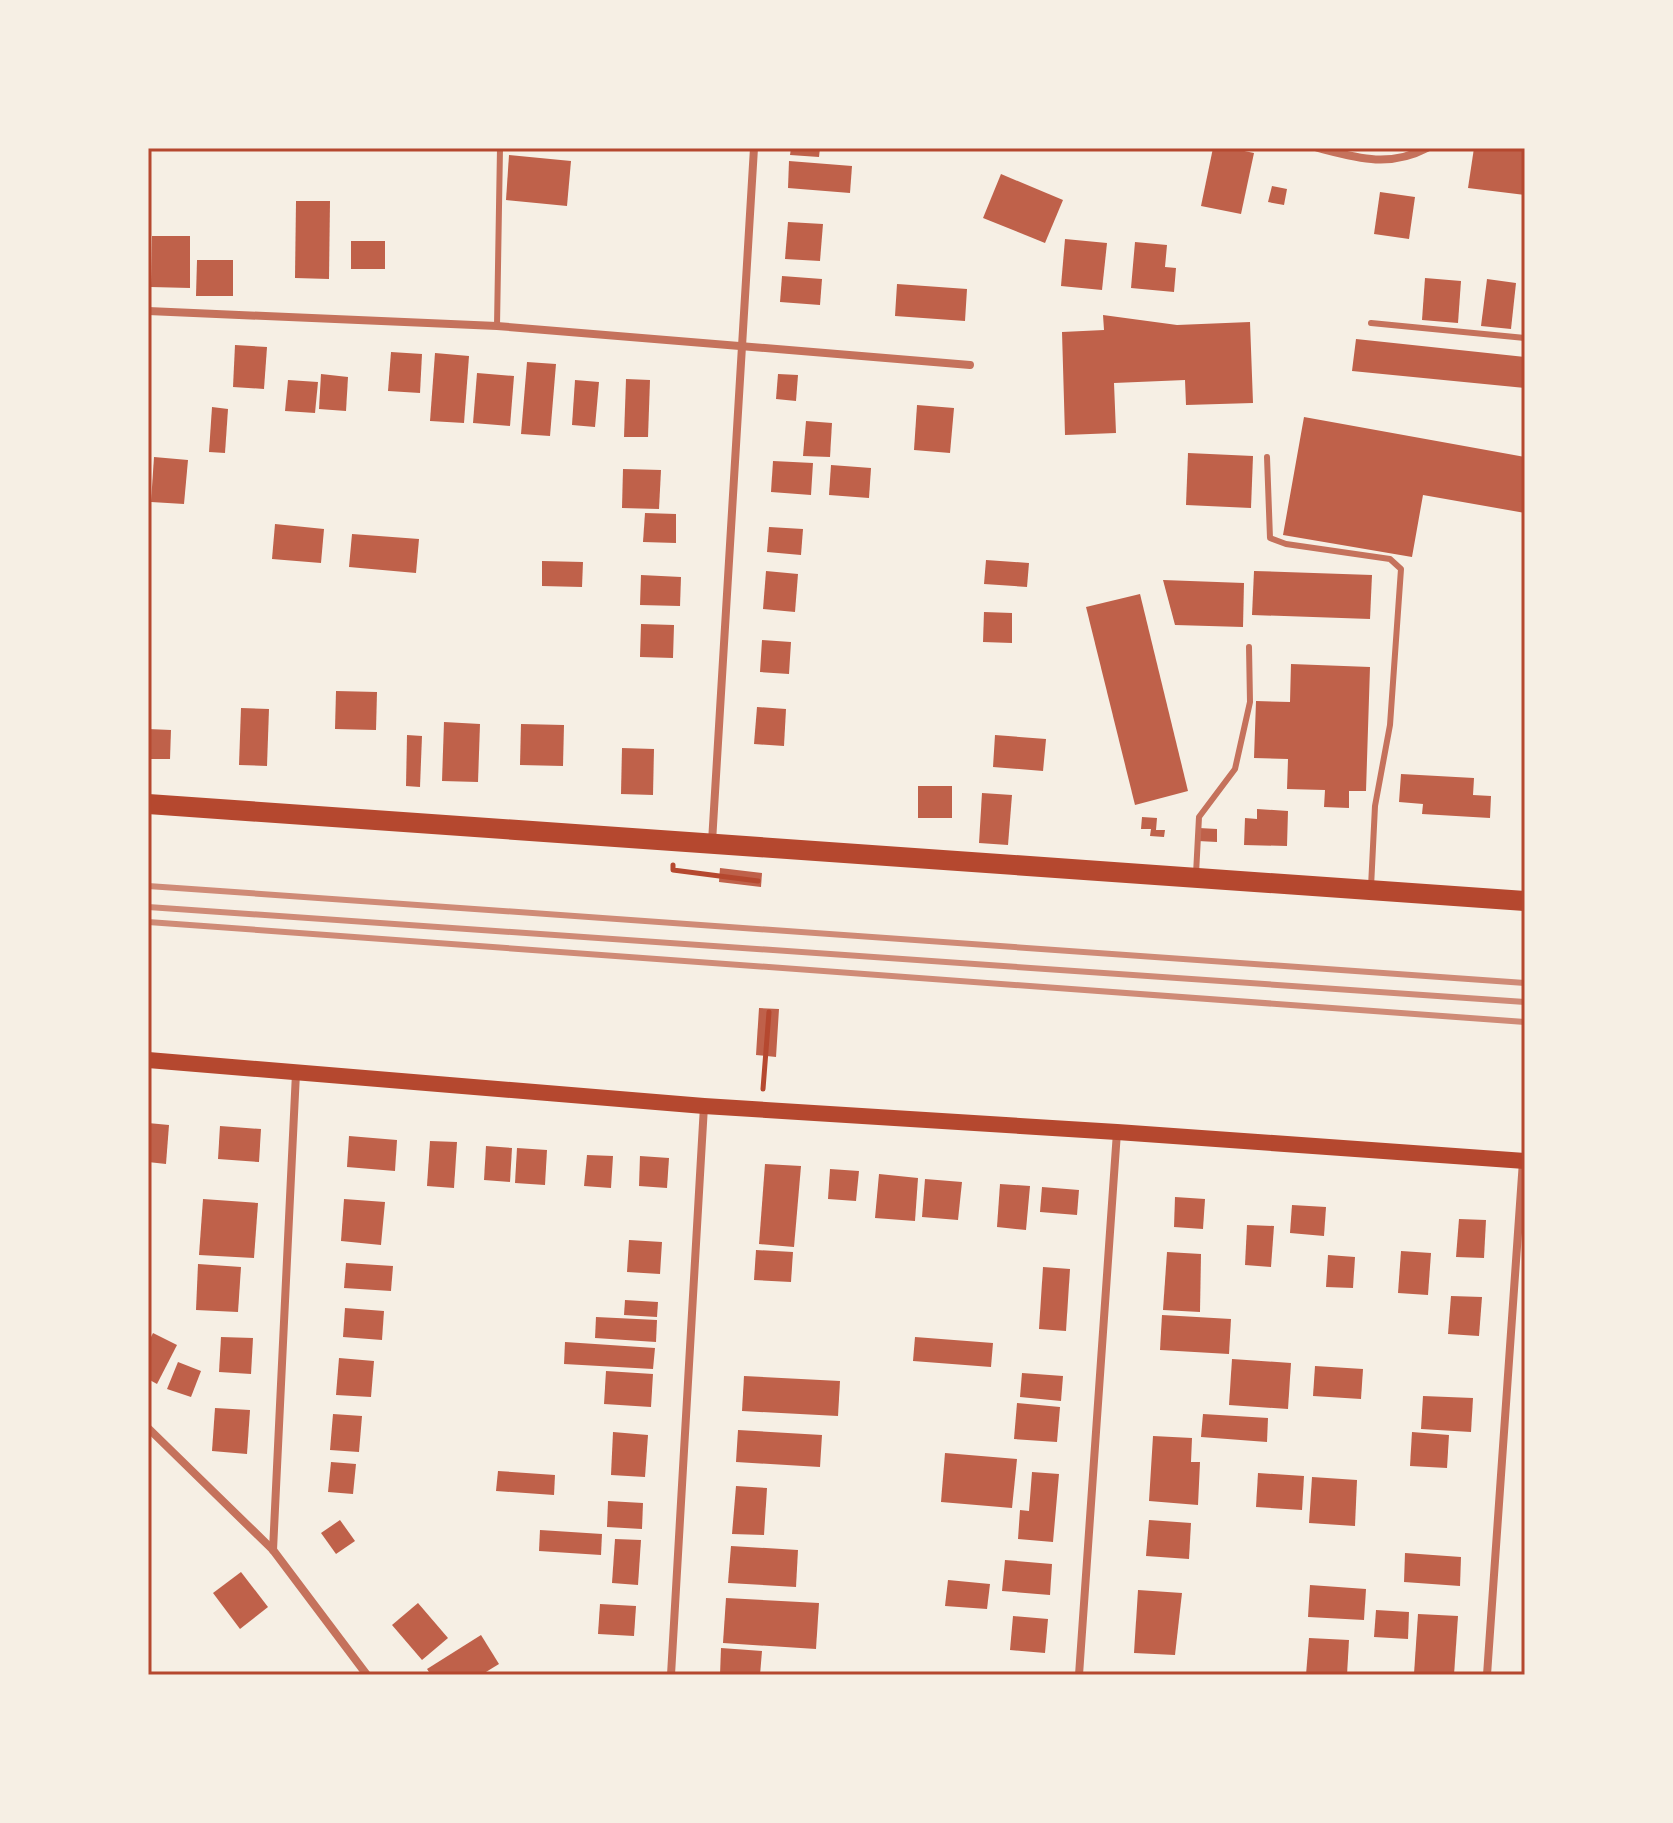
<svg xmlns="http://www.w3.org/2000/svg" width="1673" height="1823" font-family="'Noto Sans',sans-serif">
<rect width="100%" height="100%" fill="#f6efe4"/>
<!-- building -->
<g fill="#bf614a">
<polygon points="791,148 820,148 819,157 790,155"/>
<polygon points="1213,148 1230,148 1254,153 1241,214 1201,206"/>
<polygon points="1474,148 1525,148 1525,195 1468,188"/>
<polygon points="509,155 571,161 567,206 506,200"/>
<polygon points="789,161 852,166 850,193 788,188"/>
<polygon points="1001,174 1063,200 1045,243 983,218"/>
<polygon points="1272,186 1287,189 1284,205 1268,202"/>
<polygon points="1380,192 1415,197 1409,239 1374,234"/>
<polygon points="296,201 330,201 329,279 295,278"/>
<polygon points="788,222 823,224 820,261 785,259"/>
<polygon points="152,236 190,236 190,288 151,287"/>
<polygon points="1065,239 1107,243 1102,290 1061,286"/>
<rect x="351" y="241" width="34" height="28"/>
<polygon points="1135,242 1167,245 1165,267 1176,268 1174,292 1131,288"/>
<polygon points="197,260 233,260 233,296 196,296"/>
<polygon points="782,276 822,279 820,305 780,302"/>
<polygon points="1425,278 1461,281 1458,323 1422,320"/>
<polygon points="1487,279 1516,283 1511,329 1481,326"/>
<polygon points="897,284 967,289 965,321 895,316"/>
<polygon points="1103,315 1177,325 1250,322 1253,403 1186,405 1185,380 1114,383 1116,433 1065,435 1062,332 1104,330"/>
<polygon points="1356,339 1525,357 1525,388 1352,371"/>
<polygon points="235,345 267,347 264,389 233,387"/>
<polygon points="391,352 422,354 420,393 388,391"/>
<polygon points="435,353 469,356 464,423 430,421"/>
<polygon points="527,362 556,364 550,436 521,434"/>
<polygon points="477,373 514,376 510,426 473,423"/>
<polygon points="321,374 348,377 346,411 319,409"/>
<polygon points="778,374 798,375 796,401 776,399"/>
<polygon points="626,379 650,380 648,437 624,437"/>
<polygon points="288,380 318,382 315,413 285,411"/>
<polygon points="575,380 599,382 595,427 572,425"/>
<polygon points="917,405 954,408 950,453 914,450"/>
<polygon points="212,407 228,409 225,453 209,452"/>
<polygon points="1304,417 1525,457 1525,513 1423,495 1412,557 1283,535"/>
<polygon points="806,421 832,423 830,457 803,456"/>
<polygon points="1188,453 1253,456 1251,508 1186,505"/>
<polygon points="154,457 188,460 184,504 151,502"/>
<polygon points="773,461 813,463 811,495 771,492"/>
<polygon points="831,465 871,468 869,498 829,495"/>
<polygon points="623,469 661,470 659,509 622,508"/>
<polygon points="645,513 676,514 676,543 643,542"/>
<polygon points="275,524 324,529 321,563 272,559"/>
<polygon points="769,527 803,529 801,555 767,552"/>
<polygon points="352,534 419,539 416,573 349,567"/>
<polygon points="986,560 1029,563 1027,587 984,584"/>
<polygon points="542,561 583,562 582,587 542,586"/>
<polygon points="766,571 798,574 795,612 763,609"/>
<polygon points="1254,571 1372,575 1370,619 1252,615"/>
<polygon points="641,575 681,577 680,606 640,605"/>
<polygon points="1163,580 1244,583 1243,627 1175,625"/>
<polygon points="1140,594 1188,791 1135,805 1086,607"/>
<polygon points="984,612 1012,613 1012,643 983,642"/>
<polygon points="641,624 674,625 673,658 640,657"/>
<polygon points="762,640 791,642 789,674 760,672"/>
<polygon points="1291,664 1370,667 1366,791 1349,791 1349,808 1324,807 1325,790 1287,789 1288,759 1254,758 1256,701 1290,702"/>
<polygon points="336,691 377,692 376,730 335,729"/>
<polygon points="757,707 786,709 784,746 754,744"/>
<polygon points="241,708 269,709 267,766 239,765"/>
<polygon points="444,722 480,724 478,782 442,781"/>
<polygon points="521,724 564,725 563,766 520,765"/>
<polygon points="148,729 171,730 170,759 148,759"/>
<polygon points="407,735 422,736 420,787 406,786"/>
<polygon points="995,735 1046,739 1043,771 993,767"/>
<polygon points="622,748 654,749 653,795 621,794"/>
<polygon points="1401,774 1474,778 1473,795 1491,796 1490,818 1422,814 1423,804 1399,802"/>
<rect x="918" y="786" width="34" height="32"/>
<polygon points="982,793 1012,795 1008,845 979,843"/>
<polygon points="1257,809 1288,811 1287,846 1244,845 1245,818 1257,819"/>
<polygon points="1142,817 1157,818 1156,830 1165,830 1164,837 1150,836 1151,829 1141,829"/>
<polygon points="1199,828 1217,829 1217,842 1198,841"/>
<polygon points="720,868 762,873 761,887 719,882"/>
<polygon points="759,1008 779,1009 776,1057 756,1055"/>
<polygon points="148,1123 169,1125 166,1164 148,1162"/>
<polygon points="220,1126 261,1129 259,1162 218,1159"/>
<polygon points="349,1136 397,1140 395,1171 347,1167"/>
<polygon points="430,1141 457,1142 454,1188 427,1186"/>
<polygon points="486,1146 512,1148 510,1182 484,1180"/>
<polygon points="517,1148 547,1150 545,1185 515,1183"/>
<polygon points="587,1155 613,1156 611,1188 584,1186"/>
<polygon points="640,1156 669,1158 667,1188 639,1186"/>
<polygon points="765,1164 801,1166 794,1247 759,1244"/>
<polygon points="830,1169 859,1171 856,1201 828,1199"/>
<polygon points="879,1174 918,1178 915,1221 875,1218"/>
<polygon points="925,1179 962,1182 958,1220 922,1217"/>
<polygon points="1000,1184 1030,1186 1026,1230 997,1227"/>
<polygon points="1042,1187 1079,1190 1077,1215 1040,1212"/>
<polygon points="1175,1197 1205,1199 1203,1229 1174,1227"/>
<polygon points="203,1199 258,1203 254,1258 199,1255"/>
<polygon points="344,1199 385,1202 381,1245 341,1241"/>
<polygon points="1292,1205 1326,1207 1324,1236 1290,1233"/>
<polygon points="1459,1219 1486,1220 1484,1258 1456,1257"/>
<polygon points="1247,1225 1274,1226 1271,1267 1245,1265"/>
<polygon points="629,1240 662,1242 660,1274 627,1272"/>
<polygon points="756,1250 793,1252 791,1282 754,1280"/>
<polygon points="1401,1251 1431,1253 1428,1295 1398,1293"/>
<polygon points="1167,1252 1201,1254 1200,1312 1163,1310"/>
<polygon points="1328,1255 1355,1257 1353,1288 1326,1287"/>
<polygon points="346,1263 393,1266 391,1291 344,1288"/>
<polygon points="198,1264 241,1267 238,1312 196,1310"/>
<polygon points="1043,1267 1070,1269 1066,1331 1039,1329"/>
<polygon points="1451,1296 1482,1297 1479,1336 1448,1334"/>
<polygon points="625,1300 658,1302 657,1317 624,1315"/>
<polygon points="345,1308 384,1311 382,1340 343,1337"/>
<polygon points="1162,1315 1231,1319 1229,1354 1160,1350"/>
<polygon points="596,1317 657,1320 656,1342 595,1338"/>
<polygon points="153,1333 177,1345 157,1384 148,1379 148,1343"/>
<polygon points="221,1337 253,1338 251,1374 219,1372"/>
<polygon points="915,1337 993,1343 991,1367 913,1361"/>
<polygon points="565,1342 655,1348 653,1369 564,1364"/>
<polygon points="339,1358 374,1361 371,1397 336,1395"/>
<polygon points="1232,1359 1291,1363 1288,1409 1229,1405"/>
<polygon points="178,1362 201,1371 191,1397 167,1389"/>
<polygon points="1315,1366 1363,1369 1361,1399 1313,1396"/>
<polygon points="606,1371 653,1374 651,1407 604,1404"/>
<polygon points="1022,1373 1063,1376 1061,1401 1020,1397"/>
<polygon points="744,1376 840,1381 838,1416 742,1411"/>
<polygon points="1423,1396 1473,1398 1471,1432 1421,1429"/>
<polygon points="1017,1403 1060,1407 1057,1442 1014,1439"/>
<polygon points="215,1408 250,1410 247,1454 212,1451"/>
<polygon points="333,1414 362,1416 359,1452 330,1450"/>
<polygon points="1203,1414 1268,1418 1267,1442 1201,1437"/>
<polygon points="738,1430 822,1435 820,1467 736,1462"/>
<polygon points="613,1432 648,1435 645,1477 611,1475"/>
<polygon points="1412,1432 1449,1435 1447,1468 1410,1466"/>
<polygon points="1153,1436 1192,1438 1191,1462 1200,1462 1198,1505 1149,1501"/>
<polygon points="945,1453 1017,1459 1012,1508 941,1502"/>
<polygon points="331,1462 356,1464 353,1494 328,1492"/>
<polygon points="498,1471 555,1475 554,1495 496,1491"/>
<polygon points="1032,1472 1059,1474 1053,1542 1018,1539 1020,1510 1029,1511"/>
<polygon points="1258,1473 1304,1476 1302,1510 1256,1507"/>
<polygon points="1312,1477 1357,1480 1355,1526 1309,1523"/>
<polygon points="736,1486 767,1488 764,1535 732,1534"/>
<polygon points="608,1501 643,1503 642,1529 607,1527"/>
<polygon points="340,1520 355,1541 336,1554 321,1533"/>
<polygon points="1149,1520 1191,1523 1189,1559 1146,1556"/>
<polygon points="540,1530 602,1534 601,1555 539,1551"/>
<polygon points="615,1539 641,1540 638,1585 612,1583"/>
<polygon points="731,1546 798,1550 796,1587 728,1583"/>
<polygon points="1405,1553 1461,1557 1460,1586 1404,1582"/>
<polygon points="1005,1560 1052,1564 1050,1595 1002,1591"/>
<polygon points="241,1572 268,1607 240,1629 213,1593"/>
<polygon points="948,1580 990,1584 987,1609 945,1606"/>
<polygon points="1310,1585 1366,1589 1364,1620 1308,1617"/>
<polygon points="1138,1590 1182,1593 1175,1655 1134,1653"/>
<polygon points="726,1598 819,1603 816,1649 723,1643"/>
<polygon points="418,1603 448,1638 422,1660 392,1625"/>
<polygon points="600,1604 636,1606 634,1636 598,1634"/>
<polygon points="1376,1610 1409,1612 1408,1639 1374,1637"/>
<polygon points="1418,1614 1458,1616 1454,1675 1414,1674"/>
<polygon points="1013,1616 1048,1619 1045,1653 1010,1650"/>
<polygon points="481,1635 499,1664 481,1675 431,1675 427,1669"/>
<polygon points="1309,1638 1349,1640 1347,1675 1306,1675"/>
<polygon points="721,1648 762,1651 760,1675 720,1675"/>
</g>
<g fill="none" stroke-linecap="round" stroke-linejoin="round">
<!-- path -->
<g stroke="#b5482f" stroke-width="5">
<polyline points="673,865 673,870 758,881"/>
<polyline points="763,1089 769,1012"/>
</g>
<!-- service -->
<g stroke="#c5725c" stroke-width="6">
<polyline points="1371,323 1525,338"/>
<polyline points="497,326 500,148"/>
<polyline points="1267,457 1270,538 1286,544 1390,559 1401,569 1390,725 1375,806 1371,887"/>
<polyline points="1196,874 1199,817 1235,769 1250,702 1249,647"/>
</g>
<!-- minor -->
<g stroke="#c5725c" stroke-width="8">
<path d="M1318,148C1357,158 1389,168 1427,148"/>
<polyline points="148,311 497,326 970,365"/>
<polyline points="712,842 754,148"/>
<polyline points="148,1428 273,1550 367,1675"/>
<polyline points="273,1550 296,1073"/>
<polyline points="671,1675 704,1106"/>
<polyline points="1079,1675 1117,1132"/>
<polyline points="1487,1675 1523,1161"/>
</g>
<!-- secondary -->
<polyline stroke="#b5482f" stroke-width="16" points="148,1060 704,1106 1117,1132 1525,1161"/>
<!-- primary -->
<polyline stroke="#b5482f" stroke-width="20" points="148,804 1525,901"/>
<!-- rail -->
<g stroke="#cf8b77" stroke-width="6">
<polyline points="148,886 1525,983"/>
<polyline points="148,907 1525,1002"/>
<polyline points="148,922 1525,1022"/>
</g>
</g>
<!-- border -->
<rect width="1673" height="1823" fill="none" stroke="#f6efe4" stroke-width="300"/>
<rect x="150" y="150" width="1373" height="1523" fill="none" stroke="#b5482f" stroke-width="3"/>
</svg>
